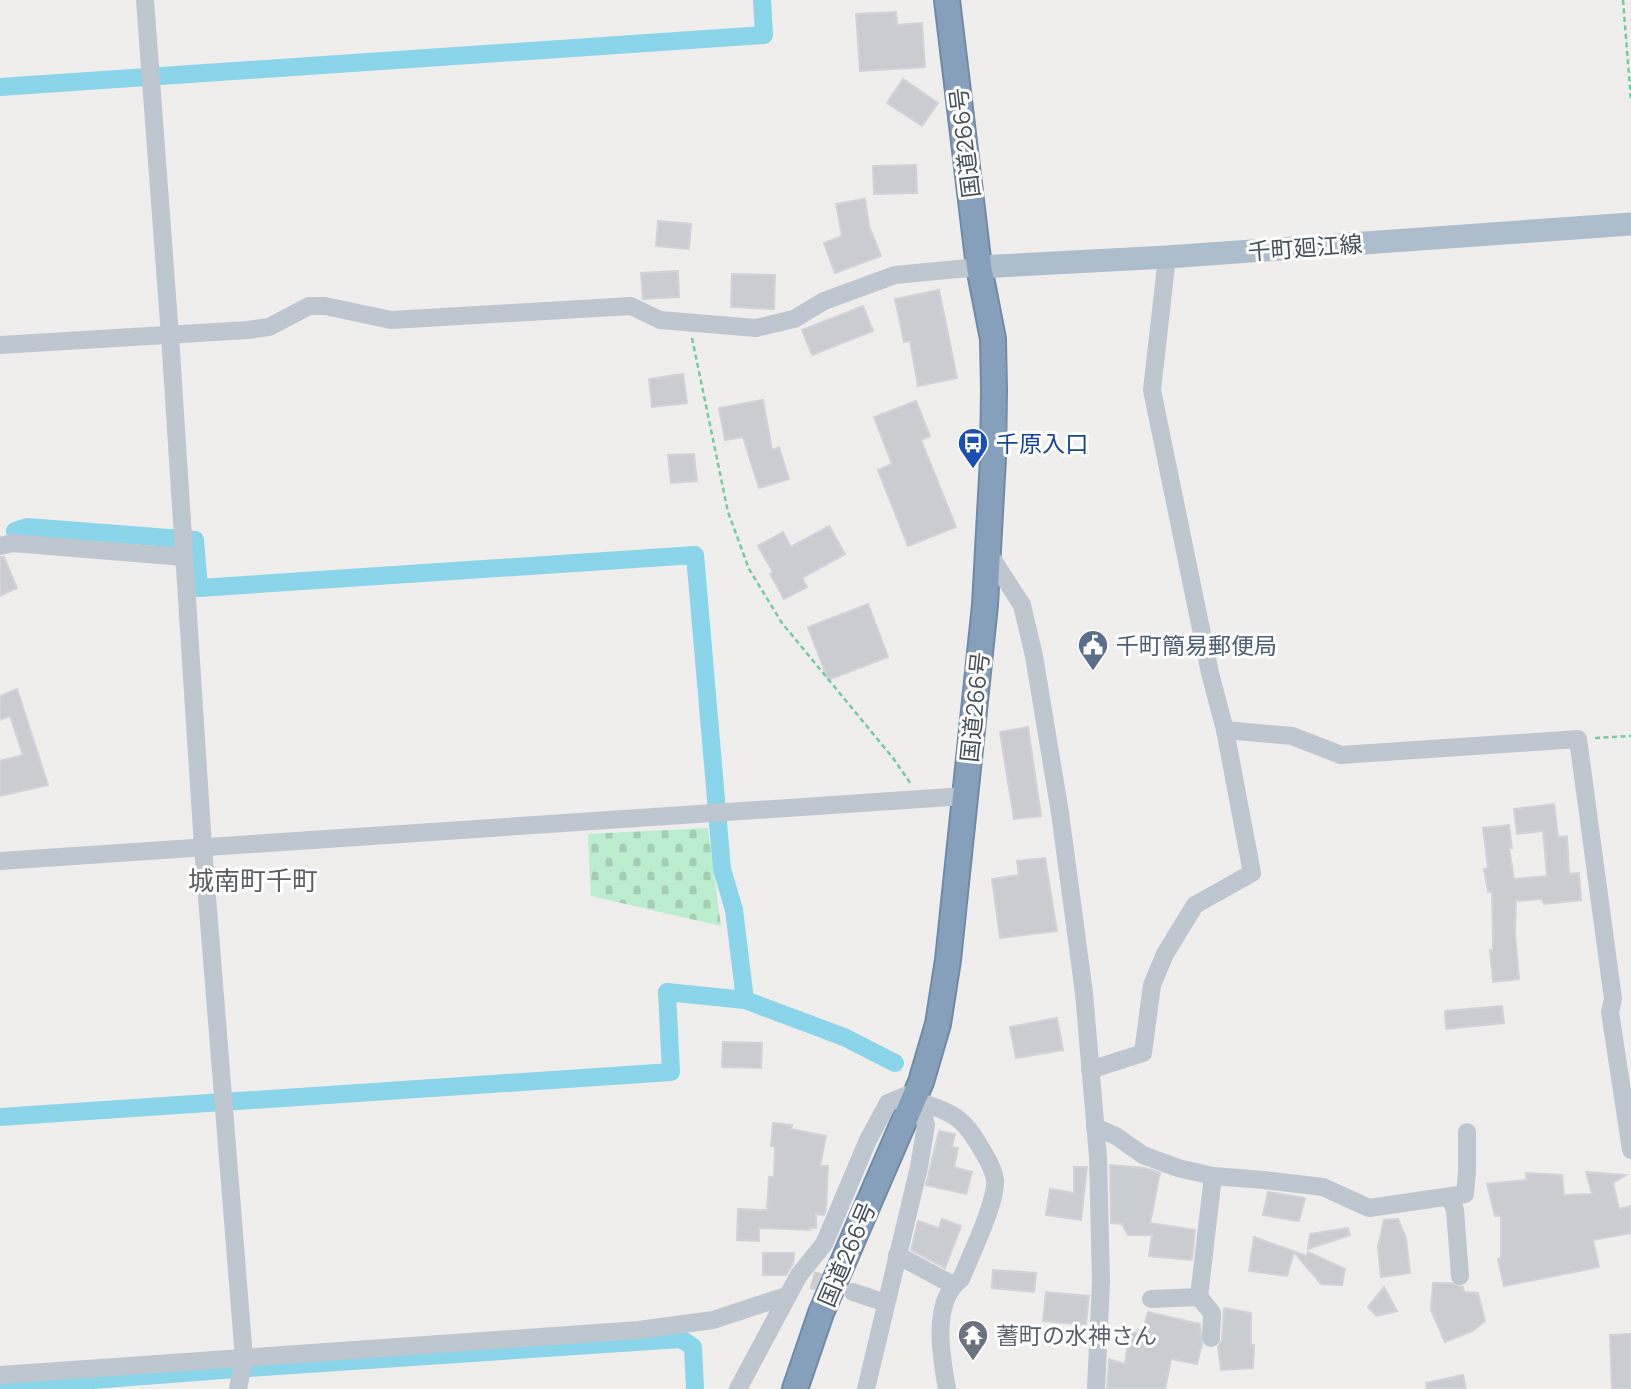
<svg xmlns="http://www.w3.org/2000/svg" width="1631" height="1389" font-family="Manrope,'Noto Sans JP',sans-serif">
<defs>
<pattern id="cemetery-stones" width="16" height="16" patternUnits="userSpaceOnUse" patternTransform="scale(1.75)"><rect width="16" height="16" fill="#bcedcf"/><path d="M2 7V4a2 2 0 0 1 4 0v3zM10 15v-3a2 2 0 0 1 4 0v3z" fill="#a3cdb4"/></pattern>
</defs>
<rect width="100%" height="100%" fill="#f0eded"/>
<!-- cemetery -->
<polygon fill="url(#cemetery-stones)" points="708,828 721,926 591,896 588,834"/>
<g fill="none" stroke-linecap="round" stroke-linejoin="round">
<!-- canal -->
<g stroke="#8ad5e9" stroke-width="18">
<polyline points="0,87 764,35 762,0"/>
<polyline points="15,531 27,527 195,540 199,588 695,555 722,869 734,910 745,1000"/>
<polyline points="0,1117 671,1072 667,992 745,1000 844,1037 895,1063"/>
<polyline points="0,1387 263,1367 681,1339 693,1347 695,1389"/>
</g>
</g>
<!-- building -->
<g fill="#caccd2" stroke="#d1d3d9" stroke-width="2">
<polygon points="896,12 897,25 922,23 925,67 860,71 856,14"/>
<polygon points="903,79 938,103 922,126 887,103"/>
<polygon points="916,165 917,193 874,194 873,166"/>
<polygon points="865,199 869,226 881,256 835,273 824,243 842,236 836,204"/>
<polygon points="658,221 691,224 689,249 656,246"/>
<polygon points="678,271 679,297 643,299 641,273"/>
<polygon points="732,274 775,275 774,309 731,307"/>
<polygon points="939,290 957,378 918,386 910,341 904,342 895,299"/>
<polygon points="863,306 873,331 812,355 802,330"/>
<polygon points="683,374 687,403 652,407 649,379"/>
<polygon points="763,400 772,450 779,447 789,479 759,488 743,437 725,440 719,408"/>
<polygon points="916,401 930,436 921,440 956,527 908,546 878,470 892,464 874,417"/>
<polygon points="694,454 697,481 671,483 668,455"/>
<polygon points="829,526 845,554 802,578 807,587 784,599 770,574 773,572 758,546 783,532 791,547"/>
<polygon points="0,557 4,557 17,588 0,596"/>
<polygon points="868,604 888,657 828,680 808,627"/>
<polygon points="17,689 48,785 0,796 0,761 23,755 10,716 0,720 0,696"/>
<polygon points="1028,727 1041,816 1014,819 1000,732"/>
<polygon points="1554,804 1558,837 1567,836 1569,874 1579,873 1581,900 1544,904 1542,899 1516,901 1515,933 1519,979 1493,982 1490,950 1493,950 1492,891 1488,892 1484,869 1488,868 1483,828 1509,825 1512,848 1509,848 1514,879 1547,876 1543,831 1517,834 1514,809"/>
<polygon points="1045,858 1057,931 1000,938 992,879 1019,875 1017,861"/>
<polygon points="1502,1006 1504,1023 1446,1029 1445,1011"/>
<polygon points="1057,1018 1063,1050 1016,1058 1010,1027"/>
<polygon points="723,1042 762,1043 761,1068 722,1067"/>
<polygon points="773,1123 792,1125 791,1129 826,1136 820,1166 828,1166 826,1210 824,1215 816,1214 816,1228 809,1228 810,1230 759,1228 759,1241 737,1240 738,1209 767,1210 769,1177 774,1177 775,1147 771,1146"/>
<polygon points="939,1131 955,1134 952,1147 958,1148 954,1167 972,1172 966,1194 926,1185"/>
<polygon points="1110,1165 1145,1168 1160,1173 1150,1223 1195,1230 1192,1260 1149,1256 1152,1235 1128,1235 1122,1224 1111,1223"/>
<polygon points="1074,1167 1087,1167 1081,1220 1046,1215 1050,1189 1074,1193"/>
<polygon points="1586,1172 1626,1175 1613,1183 1619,1209 1631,1206 1631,1233 1593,1240 1599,1267 1504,1286 1498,1259 1501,1258 1501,1216 1495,1216 1487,1184 1527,1180 1526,1173 1562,1175 1564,1195 1592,1194"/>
<polygon points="1268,1192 1305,1198 1299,1221 1263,1215"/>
<polygon points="942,1219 961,1226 945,1268 911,1250 918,1221 939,1228"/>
<polygon points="1398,1219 1406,1238 1410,1273 1381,1277 1378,1247 1384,1220"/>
<polygon points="1348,1228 1350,1235 1308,1249 1310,1234"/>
<polygon points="1254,1237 1307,1256 1308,1252 1345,1269 1342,1285 1321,1284 1294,1252 1287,1276 1249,1271"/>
<polygon points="763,1253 794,1253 793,1264 786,1275 763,1275"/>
<polygon points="993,1270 1036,1273 1034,1292 992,1288"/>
<polygon points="1433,1283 1452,1283 1463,1287 1464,1292 1478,1293 1485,1321 1472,1331 1445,1342 1431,1310"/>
<polygon points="1384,1287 1397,1311 1377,1316 1368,1307"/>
<polygon points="1046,1292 1089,1296 1086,1325 1043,1321"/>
<polygon points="1224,1308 1251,1313 1251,1345 1254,1345 1253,1368 1221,1370 1218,1347 1222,1339"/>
<polygon points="1148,1312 1200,1324 1202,1344 1197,1364 1171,1359 1165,1389 1107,1389 1109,1359 1125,1364 1129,1332 1142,1333"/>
<polygon points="1631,1334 1631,1389 1612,1389 1610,1335"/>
<polygon points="1463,1375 1466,1389 1427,1389 1426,1383"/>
</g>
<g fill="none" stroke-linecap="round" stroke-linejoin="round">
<!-- minor-tunnel -->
<polyline stroke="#ceced0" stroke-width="18" stroke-dasharray="18 9" stroke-linecap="butt" points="812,1280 843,1289"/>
<!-- highway casing -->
<g stroke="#718ba7" stroke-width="28">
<polyline id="highway" points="795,1389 821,1313 921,1082 938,1024 948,960 985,605 993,458 994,390 993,339 979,267 947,0"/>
</g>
<!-- path -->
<g stroke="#75ca9f" stroke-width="2.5" stroke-dasharray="5 3.5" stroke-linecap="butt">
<polyline points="1623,0 1631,101"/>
<polyline points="692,338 728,512 749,569 782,623 893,758 911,784"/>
<polyline points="1595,738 1631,736"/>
</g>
<!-- minor -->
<g stroke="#bec7cf" stroke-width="18">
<polyline points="145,0 170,336 203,847 244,1358 238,1389"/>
<polyline points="0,345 248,330 269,327 309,306 325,306 391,320 631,306 660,320 756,328 794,319 824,301 895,275 979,267"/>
<polyline points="0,546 13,543 183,557"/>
<polyline points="989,554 1022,605 1034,656 1060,813 1084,993 1098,1157 1101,1282 1096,1389"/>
<polyline points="1225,730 1292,736 1341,755 1578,739 1613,999 1610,1012 1631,1150"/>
<polyline points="0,861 965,796"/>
<polyline points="1090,1070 1143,1053 1152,985 1165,954 1195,905 1252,873 1225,730 1210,673 1152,390 1167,257"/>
<path d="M920,1102C958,1114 965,1120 985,1155C989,1162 994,1172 995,1180C997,1201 970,1257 961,1279C931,1301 941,1356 947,1389"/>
<polyline points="1095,1127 1116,1136 1143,1155 1178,1168 1213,1176 1264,1180 1323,1187 1369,1208 1465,1194 1467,1173 1467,1132"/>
<polyline points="1450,1197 1455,1210 1460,1276"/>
<polyline points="897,1255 953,1285"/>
<polyline points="853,1292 886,1303"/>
<polyline points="1199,1297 1212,1313 1211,1338"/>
<polyline points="1151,1299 1199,1297 1213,1176"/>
<polyline points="0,1375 639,1330 713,1320 786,1296"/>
<polyline points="738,1389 799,1275 824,1244 868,1140 888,1103 917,1091 926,1125 919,1167 866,1389"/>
</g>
<!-- major -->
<polyline stroke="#adbdcb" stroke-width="23" points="979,267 1167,257 1631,224"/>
<!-- highway -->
<use href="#highway" stroke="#86a0bb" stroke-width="24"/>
</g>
<!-- icons -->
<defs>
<g id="bus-pin" transform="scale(1.575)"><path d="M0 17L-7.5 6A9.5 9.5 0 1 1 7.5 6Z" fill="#1a4fb4" stroke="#fff"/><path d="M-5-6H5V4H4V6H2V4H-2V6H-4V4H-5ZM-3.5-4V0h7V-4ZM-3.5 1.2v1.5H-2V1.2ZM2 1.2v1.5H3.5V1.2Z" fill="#fff"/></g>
<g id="civic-pin" transform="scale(1.575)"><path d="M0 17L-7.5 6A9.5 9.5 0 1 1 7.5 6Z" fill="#5c6f8a" stroke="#fff"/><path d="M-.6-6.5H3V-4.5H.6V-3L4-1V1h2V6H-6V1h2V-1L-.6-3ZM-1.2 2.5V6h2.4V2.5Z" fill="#fff"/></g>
<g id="temple-pin" transform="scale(1.575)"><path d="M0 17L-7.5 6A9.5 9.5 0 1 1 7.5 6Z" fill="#6b7280" stroke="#fff"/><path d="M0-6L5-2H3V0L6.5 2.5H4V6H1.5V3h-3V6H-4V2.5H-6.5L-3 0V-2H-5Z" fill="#fff"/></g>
</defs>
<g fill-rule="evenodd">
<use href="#bus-pin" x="973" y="443"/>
<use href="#civic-pin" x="1093" y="645"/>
<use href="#temple-pin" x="973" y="1335"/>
</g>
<g text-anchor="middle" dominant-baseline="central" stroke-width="6" stroke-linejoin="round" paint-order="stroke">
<!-- street labels -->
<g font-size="23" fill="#46505a" stroke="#fff">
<text transform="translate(964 143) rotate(-97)">国道266号</text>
<text transform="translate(1305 247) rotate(-4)">千町廻江線</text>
<text transform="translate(974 707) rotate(-84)">国道266号</text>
<text transform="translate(846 1254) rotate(-67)">国道266号</text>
</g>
<!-- transit labels -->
<g font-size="23" fill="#164399" stroke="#fff" text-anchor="start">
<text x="996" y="443">千原入口</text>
</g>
<!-- service labels -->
<g font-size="23" fill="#4e5e75" stroke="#fff" text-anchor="start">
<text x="1116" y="645">千町簡易郵便局</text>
</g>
<!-- worship labels -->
<g font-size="23" fill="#5b616d" stroke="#fff" text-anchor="start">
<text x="996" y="1335">蓍町の水神さん</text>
</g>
<!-- quarter labels -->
<g font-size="26" fill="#5a5d62" stroke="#fff">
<text x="253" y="880">城南町千町</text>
</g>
</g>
</svg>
